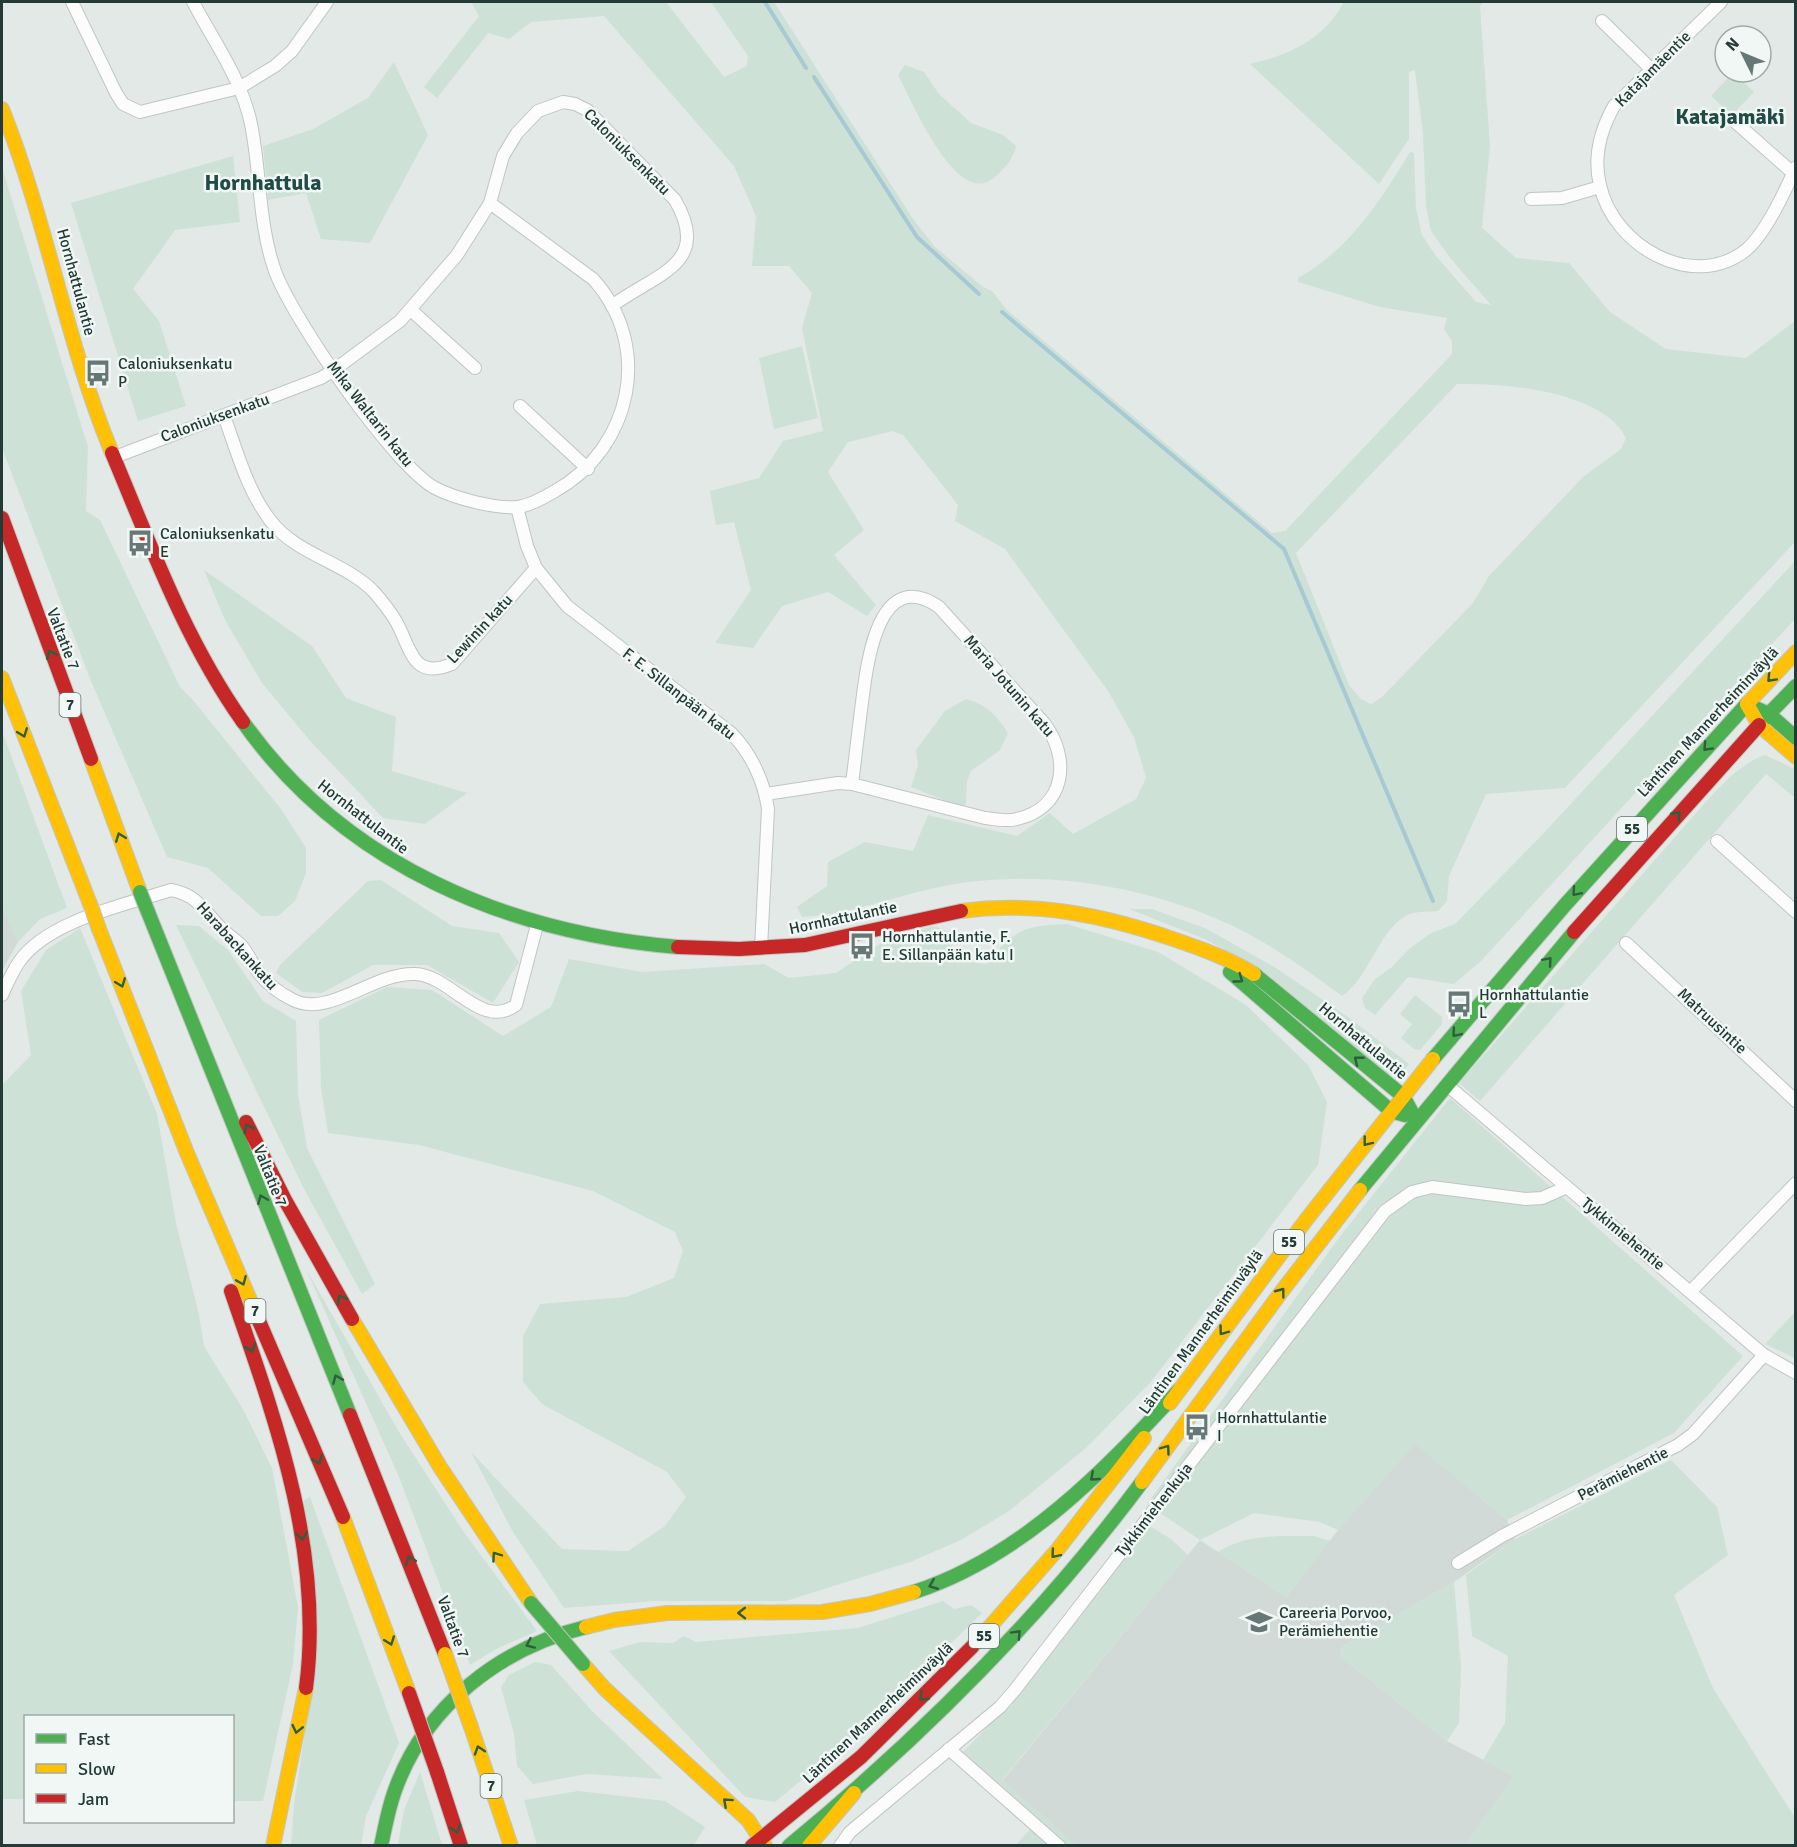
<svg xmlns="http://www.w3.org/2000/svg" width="1797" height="1847" font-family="Signika,sans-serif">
<rect width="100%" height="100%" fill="#e3e9e7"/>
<!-- built -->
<g fill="#d2dad7">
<polygon points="2,906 18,942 2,971"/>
<polygon points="1415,1443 1507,1520 1515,1539 1454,1582 1342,1647 1341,1657 1447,1741 1514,1776 1466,1845 1076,1845 1002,1781 1200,1540 1286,1597 1338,1530"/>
</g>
<!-- green -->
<g fill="#cde1d6" fill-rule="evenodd">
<path d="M471,2H666L724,77L747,66L748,56L711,2H774L913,219L935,247L983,287L992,291L1006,309L1272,533L1285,531L1452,354V341L1444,329L1447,318L1380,307L1298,282V278C1349,250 1381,200 1410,152L1414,153L1416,209L1422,235L1436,256L1476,302L1491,305L1451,259L1431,231L1426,206L1423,134L1415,70L1409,72V139L1379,184L1250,64C1290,55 1324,39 1344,2H1483L1480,6L1490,146L1482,228L1516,258L1569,263L1610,312L1666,349L1746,358L1795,321V542L1565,788L1486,794L1449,876L1447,901L1438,911C1430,912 1418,911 1410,914C1380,925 1370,978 1342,996C1306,970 1271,944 1231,925C1148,887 1052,870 961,883C907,891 856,914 802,917L797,907L827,886L828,862L865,842L913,851L928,815L1017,836L1050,813L1073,834L1136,799L1146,778L1134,737L1108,691L1005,549L955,521L958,505L904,436L893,431L848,442L828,472L864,530L834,555L876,605L867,616L828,592L782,606L753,648L715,643L751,590L734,522L716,525L710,491L759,478L783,441L823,431L802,328L812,293L789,266H752L756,216L734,166L604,16L531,22L509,39L488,33L437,98L424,87L479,16ZM1457,384C1504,383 1603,391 1626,438L1621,449L1583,477L1489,576L1473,603L1382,697L1371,704L1361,699L1349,685L1296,553Z"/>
<polygon points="394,62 428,135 370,243 321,239 306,193 268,200 263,146 313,129 368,98"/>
<path d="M905,65L924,72L939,94L971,123L1003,135L1016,146C1013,159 1006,167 996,176C958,213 912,101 898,75Z"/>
<polygon points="1730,76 1734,80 1738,77 1754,92 1732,115 1711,96"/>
<polygon points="233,156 240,222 175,230 133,289 159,321 186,406 138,421 71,203"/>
<polygon points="2,168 88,447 86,511 100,520 180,687 192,699 281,809 306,848 306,873 295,901 278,916 261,916 208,868 167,857 91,681 2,448"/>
<polygon points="802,346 818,418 774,429 759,358"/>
<polygon points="1795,561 1795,619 1482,960 1454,984 1408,977 1375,1015 1365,1008 1362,998 1375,979 1392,967 1409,949 1431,933 1455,924 1541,836"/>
<polygon points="204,570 312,646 346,698 396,717 392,771 467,793 425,824 383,818 311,742 262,683 225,620"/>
<path d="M966,699C986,704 997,716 1008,733L1000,750L971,771L967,781L966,804L961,807L911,787L918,765L916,750L945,711Z"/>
<polygon points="2,731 67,908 40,919 18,942 2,906"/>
<path d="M1765,755L1795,769V798L1766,774L1480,1101L1459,1083L1704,804C1722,785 1739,764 1765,755Z"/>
<polygon points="381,880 452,926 499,933 519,962 493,1003 427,965 373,965 322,993 302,992 276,973 280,965 368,881"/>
<path d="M1129,909H1152L1207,929L1276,968L1348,1017L1409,1064C1401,1074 1396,1077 1383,1072L1243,960L1205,939Z"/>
<path d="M1067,924L1158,952L1246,1005L1308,1065L1327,1102L1318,1165L1150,1383L1086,1448L1009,1511L961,1540L910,1562L786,1601H656L564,1608L513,1532L471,1452L562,1549L628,1551L665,1526L686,1497L667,1472L542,1404L523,1382V1336L540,1304L626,1297L674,1278L683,1251L675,1232L593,1191L419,1145L328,1133L321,1088L319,1020L387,987L432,990L503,1036L551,1007L569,959L642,972L764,964L789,978L836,973L889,938L934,926L950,932L954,960L986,964C1016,930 1021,926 1067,924Z"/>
<polygon points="176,925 199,926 228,950 263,1001 296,1021 298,1095 307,1148 375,1284 362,1294 304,1189"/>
<polygon points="80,928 157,1114 176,1223 198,1310 204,1346 244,1411 272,1468 298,1607 293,1664 263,1801 233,1801 232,1716 26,1716 25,1799 2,1799 2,1085 31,1055 21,991 46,950"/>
<polygon points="1415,995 1442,1017 1442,1024 1420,1050 1414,1049 1401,1038 1412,1024 1400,1014"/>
<polygon points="1450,1098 1743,1356 1674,1433 1507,1520 1415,1444 1338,1530 1320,1522 1254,1513 1200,1540 1147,1504 1341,1235"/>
<polygon points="306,1269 399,1432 463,1531 537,1631 498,1648 470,1665 399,1477"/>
<polygon points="1795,1312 1795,1358 1765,1344"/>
<polygon points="1671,1460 1717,1507 1728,1555 1674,1595 1713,1688 1795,1818 1795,1845 1466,1845 1514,1776 1483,1760 1505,1723 1508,1656 1472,1636 1466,1575 1515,1539"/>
<polygon points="310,1497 399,1743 366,1816 361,1845 291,1845 294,1804 315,1664 304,1500"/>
<polygon points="1148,1525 1171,1539 1188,1555 1002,1780 1076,1845 1067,1845 962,1753 1011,1703"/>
<path d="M1282,1536H1314L1330,1541L1286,1597L1218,1552C1238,1539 1259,1537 1282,1536Z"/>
<polygon points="1454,1582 1461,1667 1459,1723 1447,1741 1341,1657 1342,1647"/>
<polygon points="943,1601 954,1609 971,1605 982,1613 861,1731 775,1802 745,1797 609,1651 640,1642 673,1643 684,1636 696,1642 858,1628"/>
<polygon points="535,1662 551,1665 592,1711 663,1779 586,1774 533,1784 517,1766 514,1734 501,1687 509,1675"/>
<polygon points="420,1772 442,1845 398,1845 404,1810"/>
<polygon points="578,1791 665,1801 705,1827 694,1845 537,1845 524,1800"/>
<polygon points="1032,1827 1053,1845 1016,1845"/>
</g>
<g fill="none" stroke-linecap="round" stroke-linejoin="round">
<!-- stream -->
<g stroke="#a6c9d4" stroke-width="4">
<polyline points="765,2 806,68"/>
<polyline points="814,77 917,237 979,294"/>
<polyline points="1002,312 1284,549 1433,901"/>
</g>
<!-- street casing -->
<g stroke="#c0c5c4" stroke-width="14">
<g id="street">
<polyline points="72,2 116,93 123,104 140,112 239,88 275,66 292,51 327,2"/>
<path d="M193,2C213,40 242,80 251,124C261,173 258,223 275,271C292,318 393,465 435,488C454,498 495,509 517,507C529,506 545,497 555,491C632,448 654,346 593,279L490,203"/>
<path d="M1721,2L1614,106C1600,131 1593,157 1600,185C1613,246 1693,292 1746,250C1766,233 1785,191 1796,167"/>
<polyline points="1602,21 1651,69"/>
<polyline points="1733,120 1793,173"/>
<polyline points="1531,199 1562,198 1600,187"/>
<polyline points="411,310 475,368"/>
<polyline points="520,406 588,469"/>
<path d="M224,416C237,451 247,490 270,520C296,555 346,562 375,593C384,604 393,614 399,627C412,654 415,679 452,664L536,568"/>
<path d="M115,457L321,378L334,370L400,321L457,255L490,203L503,156L517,133L538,111L563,102L575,104L587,110L675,200C713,265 654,274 612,306"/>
<path d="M517,507L527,546L536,568L567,606L731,733C751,753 764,781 768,809L761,948"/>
<path d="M766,794L838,783L852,784L985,818C995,819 1006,822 1017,819C1066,808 1071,758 1044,723L939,607C875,563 866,673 861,710C858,735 855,759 852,784"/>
<polyline points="1717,841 1796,912"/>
<polyline points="1626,943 1796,1101"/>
<path d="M2,995C7,984 12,972 19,962C47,921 125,905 171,890C194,894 202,907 217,924C224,932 233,938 241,945C248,953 252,963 258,972C268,985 279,993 293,1000C329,1018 374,972 415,974C451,975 481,1031 516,1005L537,925"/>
<polyline points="1453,1090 1764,1355 1796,1373"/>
<polyline points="1691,1291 1796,1183"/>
<polyline points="1458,1563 1502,1536 1678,1445 1693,1434 1764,1355"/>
<polyline points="949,1749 1059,1846"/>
<polyline points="840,1846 850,1832 1000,1707 1014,1691 1385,1211 1412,1192 1432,1187 1526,1199 1542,1198 1567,1187"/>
</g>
</g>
<!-- fast casing -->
<g stroke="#c0c6c4" stroke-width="16">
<g id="fast">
<polyline points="1747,704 1769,714 1796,738"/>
<polyline points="1762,721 1796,686"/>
<path d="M243,722C344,865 508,933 678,947"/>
<polyline points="148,912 350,1415"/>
<polyline points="1230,972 1391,1111 1405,1115"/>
<polyline points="1254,974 1403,1096 1415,1118"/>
<polyline points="1433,1059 1565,905 1747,704"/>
<polyline points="1360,1190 1574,932"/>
<path d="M914,1592C1022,1557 1104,1471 1179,1390"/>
<path d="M381,1846C385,1828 388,1810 394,1793C424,1706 500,1648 586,1627"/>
<path d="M789,1846C921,1737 1040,1619 1142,1482"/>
</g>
</g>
<!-- slow casing -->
<g stroke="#c0c6c4" stroke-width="16">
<g id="slow">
<path d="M2,109C47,221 66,342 112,453"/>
<polyline points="2,678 92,909"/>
<polyline points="1747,704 1759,725 1796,757"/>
<polyline points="1747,704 1796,652"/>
<polyline points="91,759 140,892"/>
<path d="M961,911C1035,901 1103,915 1173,939C1202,949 1228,958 1254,974"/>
<polyline points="99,929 187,1153 259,1321"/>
<polyline points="352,1319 440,1467 531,1603"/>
<polyline points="1170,1403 1306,1220 1433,1059"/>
<polyline points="1142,1482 1282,1291 1360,1190"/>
<polyline points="343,1517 409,1693"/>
<polyline points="586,1627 614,1620 667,1613 822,1612 870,1604 914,1592"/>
<polyline points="972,1647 1058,1549 1144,1438"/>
<polyline points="583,1664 605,1689 748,1820 765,1846"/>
<polyline points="471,1727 511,1846"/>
<polyline points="273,1846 306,1688"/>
<polyline points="809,1846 854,1793"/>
</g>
</g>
<!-- jam casing -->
<g stroke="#c0c6c4" stroke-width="16">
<g id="jam">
<path d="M112,453C151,546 185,640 243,722"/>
<polyline points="2,518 91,759"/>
<polyline points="1574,932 1759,725"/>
<polyline points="678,947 739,949 805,945 961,911"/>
<polyline points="246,1122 285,1200 352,1319"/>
<path d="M231,1291C275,1418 324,1551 306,1688"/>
<polyline points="259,1321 343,1517"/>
<polyline points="350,1415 445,1654"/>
<polyline points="437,1772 461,1846"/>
<polyline points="752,1846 861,1757 972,1647"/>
</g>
</g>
<!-- street -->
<use href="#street" stroke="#fbfcfb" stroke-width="12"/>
<!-- fast -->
<use href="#fast" stroke="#4caf50" stroke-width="14"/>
<!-- slow -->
<use href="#slow" stroke="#ffc107" stroke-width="14"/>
<!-- jam -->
<use href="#jam" stroke="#c62828" stroke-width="14"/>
<!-- fast-bridge casing -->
<g stroke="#bcc4c3" stroke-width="16" stroke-linecap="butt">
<g id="fast-bridge">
<polyline points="140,892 148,912"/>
<polyline points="531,1603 583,1664"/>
</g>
</g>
<!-- slow-bridge casing -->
<g stroke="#bcc4c3" stroke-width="16" stroke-linecap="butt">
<g id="slow-bridge">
<polyline points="92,909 99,929"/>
<polyline points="445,1654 471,1727"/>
</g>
</g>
<!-- jam-bridge casing -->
<g stroke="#bcc4c3" stroke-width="16" stroke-linecap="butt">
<polyline id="jam-bridge" points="409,1693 437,1772"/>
</g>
<!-- fast-bridge -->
<use href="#fast-bridge" stroke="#4caf50" stroke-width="14"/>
<!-- slow-bridge -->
<use href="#slow-bridge" stroke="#ffc107" stroke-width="14"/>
<!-- jam-bridge -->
<use href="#jam-bridge" stroke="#c62828" stroke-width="14"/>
</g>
<!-- one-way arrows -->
<defs><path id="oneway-chevron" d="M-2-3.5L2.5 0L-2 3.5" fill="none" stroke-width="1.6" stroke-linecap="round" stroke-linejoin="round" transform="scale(1.5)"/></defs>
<g stroke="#2f5d3e">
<use href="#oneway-chevron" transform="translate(51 654) rotate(-111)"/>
<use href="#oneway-chevron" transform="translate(1771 678) rotate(133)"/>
<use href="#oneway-chevron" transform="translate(23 733) rotate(69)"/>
<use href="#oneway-chevron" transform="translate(1707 747) rotate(133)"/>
<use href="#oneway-chevron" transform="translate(1677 815) rotate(-48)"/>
<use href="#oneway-chevron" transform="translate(120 837) rotate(-111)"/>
<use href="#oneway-chevron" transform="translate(1576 892) rotate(131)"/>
<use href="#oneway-chevron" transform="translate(1548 961) rotate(-49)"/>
<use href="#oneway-chevron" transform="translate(1239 979) rotate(36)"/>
<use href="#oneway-chevron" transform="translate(121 983) rotate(69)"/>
<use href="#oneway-chevron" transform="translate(1456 1033) rotate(130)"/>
<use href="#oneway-chevron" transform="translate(1358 1060) rotate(-141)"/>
<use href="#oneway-chevron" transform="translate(248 1128) rotate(-116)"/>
<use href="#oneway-chevron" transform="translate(1367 1142) rotate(128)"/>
<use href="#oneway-chevron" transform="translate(262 1199) rotate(-112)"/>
<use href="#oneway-chevron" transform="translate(242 1281) rotate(67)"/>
<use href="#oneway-chevron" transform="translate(1281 1292) rotate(-53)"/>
<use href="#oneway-chevron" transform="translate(341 1299) rotate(-120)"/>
<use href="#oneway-chevron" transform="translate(1223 1331) rotate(126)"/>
<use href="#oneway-chevron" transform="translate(251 1348) rotate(71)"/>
<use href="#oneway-chevron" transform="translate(337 1379) rotate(-113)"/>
<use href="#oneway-chevron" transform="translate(1166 1449) rotate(-54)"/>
<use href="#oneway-chevron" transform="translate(318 1460) rotate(67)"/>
<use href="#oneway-chevron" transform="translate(1094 1477) rotate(139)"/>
<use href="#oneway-chevron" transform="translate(302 1536) rotate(81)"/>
<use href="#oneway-chevron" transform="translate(1055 1554) rotate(130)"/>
<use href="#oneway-chevron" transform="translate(496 1556) rotate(-125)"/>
<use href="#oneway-chevron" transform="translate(410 1560) rotate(-111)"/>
<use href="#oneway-chevron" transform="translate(933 1585) rotate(158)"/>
<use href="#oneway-chevron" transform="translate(742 1613) rotate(-180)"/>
<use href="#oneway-chevron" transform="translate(1017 1634) rotate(-47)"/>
<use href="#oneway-chevron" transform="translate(390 1641) rotate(70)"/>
<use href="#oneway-chevron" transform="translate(530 1644) rotate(156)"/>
<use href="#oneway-chevron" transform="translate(923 1697) rotate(136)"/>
<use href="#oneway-chevron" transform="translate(297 1729) rotate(103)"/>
<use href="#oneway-chevron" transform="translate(479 1750) rotate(-108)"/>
<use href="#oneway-chevron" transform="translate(727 1802) rotate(-138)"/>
<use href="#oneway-chevron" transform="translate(456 1829) rotate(72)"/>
</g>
<!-- icons -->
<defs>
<g id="bus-bare" transform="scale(2.07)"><path d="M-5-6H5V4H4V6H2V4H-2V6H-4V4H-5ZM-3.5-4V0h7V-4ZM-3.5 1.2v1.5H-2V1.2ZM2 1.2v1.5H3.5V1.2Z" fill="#667775" stroke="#f1f7f5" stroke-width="2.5" paint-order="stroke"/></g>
<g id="school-bare" transform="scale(2.07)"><path d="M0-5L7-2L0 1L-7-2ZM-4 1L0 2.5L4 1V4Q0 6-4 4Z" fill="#667775" stroke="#f1f7f5" stroke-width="2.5" paint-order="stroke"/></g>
</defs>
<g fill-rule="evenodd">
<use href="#bus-bare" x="98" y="373"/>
<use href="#bus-bare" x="140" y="543"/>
<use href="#bus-bare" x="862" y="946"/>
<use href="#bus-bare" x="1459" y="1004"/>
<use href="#bus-bare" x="1197" y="1427"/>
<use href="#school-bare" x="1259" y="1622"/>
</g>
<g text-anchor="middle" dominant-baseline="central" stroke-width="5" stroke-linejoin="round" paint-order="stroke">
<!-- shield labels -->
<g fill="#f1f7f5" stroke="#617370" stroke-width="1.5">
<rect x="59.5" y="693" width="21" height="24" rx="4.5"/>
<rect x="1617" y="817" width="30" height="24" rx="4.5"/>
<rect x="1274" y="1230" width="30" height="24" rx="4.5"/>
<rect x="244.5" y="1299" width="21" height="24" rx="4.5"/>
<rect x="969" y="1624" width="30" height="24" rx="4.5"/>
<rect x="480.5" y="1774" width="21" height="24" rx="4.5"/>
</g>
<g font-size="15" font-weight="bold" fill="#233a37">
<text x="70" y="705">7</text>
<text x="1632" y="829">55</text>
<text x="1289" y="1242">55</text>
<text x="255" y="1311">7</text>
<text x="984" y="1636">55</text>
<text x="491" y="1786">7</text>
</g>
<!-- street labels -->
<g font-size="16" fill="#233a37" stroke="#f1f7f5">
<text transform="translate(1653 69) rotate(-45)">Katajamäentie</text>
<text transform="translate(627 152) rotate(45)">Caloniuksenkatu</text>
<text transform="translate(76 282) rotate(75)">Hornhattulantie</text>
<text transform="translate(370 414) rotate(52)">Mika Waltarin katu</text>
<text transform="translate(215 418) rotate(-20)">Caloniuksenkatu</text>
<text transform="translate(480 629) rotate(-47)">Lewinin katu</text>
<text transform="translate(63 639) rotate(69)">Valtatie 7</text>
<text transform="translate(1009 686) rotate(49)">Maria Jotunin katu</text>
<text transform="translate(679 694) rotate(38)">F. E. Sillanpään katu</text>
<text transform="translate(1708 722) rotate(-47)">Läntinen Mannerheiminväylä</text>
<text transform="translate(363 817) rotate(38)">Hornhattulantie</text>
<text transform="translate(843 918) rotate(-12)">Hornhattulantie</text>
<text transform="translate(237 946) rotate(48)">Harabackankatu</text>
<text transform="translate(1712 1021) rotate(43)">Matruusintie</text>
<text transform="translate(1363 1041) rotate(40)">Hornhattulantie</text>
<text transform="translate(270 1176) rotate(68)">Valtatie 7</text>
<text transform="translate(1623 1234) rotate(40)">Tykkimiehentie</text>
<text transform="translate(1201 1332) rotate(-54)">Läntinen Mannerheiminväylä</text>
<text transform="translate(1623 1474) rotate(-27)">Perämiehentie</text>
<text transform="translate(1154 1510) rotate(-52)">Tykkimiehenkuja</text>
<text transform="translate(453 1627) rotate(70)">Valtatie 7</text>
<text transform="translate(878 1713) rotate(-43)">Läntinen Mannerheiminväylä</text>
</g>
<!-- poi labels -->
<g font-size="16" fill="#233a37" stroke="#f1f7f5" text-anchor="start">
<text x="118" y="364">Caloniuksenkatu<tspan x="118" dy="18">P</tspan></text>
<text x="160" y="534">Caloniuksenkatu<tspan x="160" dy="18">E</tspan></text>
<text x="882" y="937">Hornhattulantie, F.<tspan x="882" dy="18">E. Sillanpään katu I</tspan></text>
<text x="1479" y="995">Hornhattulantie<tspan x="1479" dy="18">L</tspan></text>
<text x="1217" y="1418">Hornhattulantie<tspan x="1217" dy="18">I</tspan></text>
<text x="1279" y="1613">Careeria Porvoo,<tspan x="1279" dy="18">Perämiehentie</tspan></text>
</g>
<!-- district labels -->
<g font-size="22" font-weight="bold" fill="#204b46" stroke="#f1f7f5">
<text x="1730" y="116">Katajamäki</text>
<text x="263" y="182">Hornhattula</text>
</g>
</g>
<!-- border -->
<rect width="1797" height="1847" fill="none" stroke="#233a37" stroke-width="6"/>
<!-- legend -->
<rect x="24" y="1715" width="210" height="108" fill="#f1f7f5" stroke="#9faba9" stroke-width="1.5"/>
<rect x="36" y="1734" width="30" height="9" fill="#4caf50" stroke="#9faba9" stroke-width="1.5"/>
<text x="78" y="1745" font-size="18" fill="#233a37">Fast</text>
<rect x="36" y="1764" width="30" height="9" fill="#ffc107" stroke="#9faba9" stroke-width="1.5"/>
<text x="78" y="1775" font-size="18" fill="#233a37">Slow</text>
<rect x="36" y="1794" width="30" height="9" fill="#c62828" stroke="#9faba9" stroke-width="1.5"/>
<text x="78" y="1805" font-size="18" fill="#233a37">Jam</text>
<!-- north arrow -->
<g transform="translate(1743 54) rotate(313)"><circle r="28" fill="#f1f7f5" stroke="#9faba9" stroke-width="1.5"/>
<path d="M0-4.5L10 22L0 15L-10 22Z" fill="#667775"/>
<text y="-9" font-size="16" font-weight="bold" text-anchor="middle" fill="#233a37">N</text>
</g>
</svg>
